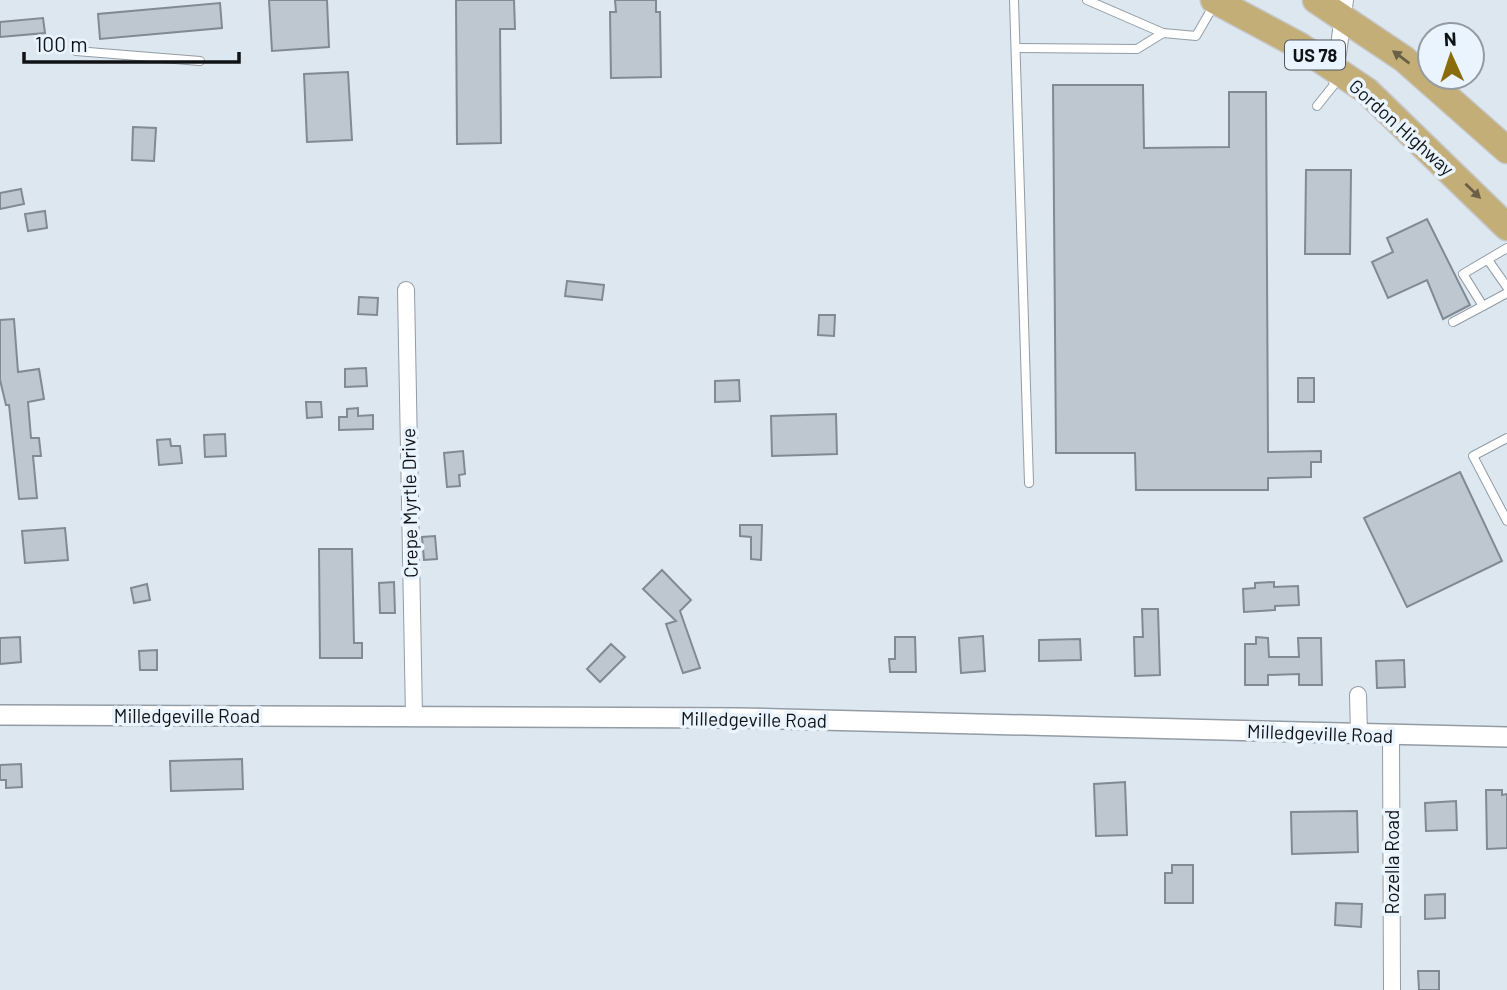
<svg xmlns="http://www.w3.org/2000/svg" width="1507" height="990" font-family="Barlow,sans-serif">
<rect width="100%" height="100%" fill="#dde7f0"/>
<!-- building -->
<g fill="#bec7d0" stroke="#818a93" stroke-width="2">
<polygon points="269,0 327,0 329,47 272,51"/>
<polygon points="456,0 514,0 515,29 500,29 501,143 457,144"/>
<polygon points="615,0 656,0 656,12 660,12 661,77 611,78 610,12 616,12"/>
<polygon points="220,3 222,28 100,39 98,14"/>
<polygon points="43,18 45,33 0,37 0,22"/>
<polygon points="348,72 352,140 307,142 304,74"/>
<polygon points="1053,85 1143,85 1144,148 1229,147 1229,92 1266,92 1268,452 1321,451 1321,462 1311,462 1311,477 1268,478 1268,490 1136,490 1135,453 1056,453"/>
<polygon points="133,127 156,128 154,161 132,160"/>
<polygon points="1306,170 1351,170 1350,254 1305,254"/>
<polygon points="21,189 24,204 0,209 0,193"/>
<polygon points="45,211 47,228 28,231 25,214"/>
<polygon points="1427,219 1470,305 1443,319 1427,280 1388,298 1372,262 1393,252 1387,238"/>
<polygon points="567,281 604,285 602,300 565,296"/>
<polygon points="359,297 378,298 377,315 358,314"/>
<polygon points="819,315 835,315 834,336 818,335"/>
<polygon points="14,319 18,372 39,369 44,399 28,402 31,438 39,438 41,456 33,456 37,498 19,499 9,405 6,405 0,380 0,320"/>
<polygon points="366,368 367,386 345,387 345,369"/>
<rect x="1298" y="378" width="16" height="24"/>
<polygon points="739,380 740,401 715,402 715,381"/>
<polygon points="306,402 321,402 322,417 307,418"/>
<polygon points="358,408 358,416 373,415 373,429 339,430 339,417 347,417 347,409"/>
<polygon points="836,414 837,454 772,456 771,416"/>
<polygon points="225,434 226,456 205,457 204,435"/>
<polygon points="170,439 171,446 180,446 182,463 159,465 157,440"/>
<polygon points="463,451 465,474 459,475 460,486 447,487 444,453"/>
<polygon points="1460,472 1502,561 1407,607 1364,518"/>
<polygon points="740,525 762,525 761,560 751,559 751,537 740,536"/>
<polygon points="65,528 68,560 25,563 22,531"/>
<polygon points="435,536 437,559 424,560 422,537"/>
<polygon points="319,549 352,549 354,643 362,643 362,658 320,658"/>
<polygon points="662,570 691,600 680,611 700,668 683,673 666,624 676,621 643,589"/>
<polygon points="394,582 395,613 380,613 379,583"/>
<polygon points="1274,582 1274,587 1298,586 1299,605 1275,606 1275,610 1244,612 1243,589 1255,588 1255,583"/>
<polygon points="147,584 150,600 134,603 131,588"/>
<polygon points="1142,609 1158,609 1160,675 1135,676 1134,637 1143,637"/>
<polygon points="983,636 985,671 961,673 959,638"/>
<polygon points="20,637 21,662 0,664 0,638"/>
<polygon points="895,637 915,637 916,672 890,672 889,659 895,659"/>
<polygon points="1256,637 1268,638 1269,657 1299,657 1298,638 1321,638 1322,685 1299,685 1299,674 1268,675 1268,685 1245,685 1245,644 1256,644"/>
<polygon points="1080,639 1081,660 1039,661 1039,640"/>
<polygon points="611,644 625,657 600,682 587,669"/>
<polygon points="157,650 157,670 140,670 139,651"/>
<polygon points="1404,660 1405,687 1377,688 1376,661"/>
<polygon points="242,759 243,789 171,791 170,761"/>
<polygon points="21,764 22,787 6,788 6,780 0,780 0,765"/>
<polygon points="1125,782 1127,835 1096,836 1094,784"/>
<polygon points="1486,790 1502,790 1502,795 1507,794 1507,848 1487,849"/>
<polygon points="1456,801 1457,830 1426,831 1425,803"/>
<polygon points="1357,811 1358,852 1292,854 1291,812"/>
<polygon points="1172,865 1193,865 1193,903 1165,903 1165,873 1172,873"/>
<polygon points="1445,894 1445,918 1425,919 1425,895"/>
<polygon points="1336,903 1362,904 1361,927 1335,925"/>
<polygon points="1418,971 1439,971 1439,990 1419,990"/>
</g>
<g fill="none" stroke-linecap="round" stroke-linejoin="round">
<!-- service casing -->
<g stroke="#939ca5" stroke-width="10">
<g id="service">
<polyline points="1014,0 1029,483"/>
<polyline points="1087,0 1163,33"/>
<polyline points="1016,48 1137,49 1163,33 1196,36 1214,5"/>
<polyline points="76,51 200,61"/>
<polyline points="1317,106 1333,86 1335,75"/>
<polyline points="1507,248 1463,274 1483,306 1507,293"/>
<polyline points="1488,260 1507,287"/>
<polyline points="1453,322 1483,306"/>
<polyline points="1507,438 1473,456 1507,521"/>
</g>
</g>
<!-- minor casing -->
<g stroke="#939ca5" stroke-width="18">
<g id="minor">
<polyline points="1336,69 1345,0"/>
<polyline points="406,290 414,716"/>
<polyline points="1358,695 1359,734"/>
<polyline points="1391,735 1392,990"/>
</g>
</g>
<!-- tertiary casing -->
<g stroke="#939ca5" stroke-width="22">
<polyline id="tertiary" points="0,715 739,718 1507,737"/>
</g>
<!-- trunk casing -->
<g stroke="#c6c6c7" stroke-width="29">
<g id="trunk">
<polyline points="1214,0 1300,46 1367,91 1507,227"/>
<polyline points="1316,0 1404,59 1507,150"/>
</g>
</g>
<!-- service -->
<use href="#service" stroke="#fff" stroke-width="8"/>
<!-- minor -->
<use href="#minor" stroke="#fff" stroke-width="16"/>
<!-- tertiary -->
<use href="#tertiary" stroke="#fff" stroke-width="19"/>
<!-- trunk -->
<use href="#trunk" stroke="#c3ae77" stroke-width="26"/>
</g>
<!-- one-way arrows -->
<defs><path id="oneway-solid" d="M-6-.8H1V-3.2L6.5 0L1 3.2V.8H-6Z" transform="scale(1.75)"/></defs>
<g fill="#6a6046">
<use href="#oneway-solid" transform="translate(1401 57) rotate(-143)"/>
<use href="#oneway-solid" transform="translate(1473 191) rotate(44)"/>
</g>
<g text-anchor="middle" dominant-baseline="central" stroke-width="7" stroke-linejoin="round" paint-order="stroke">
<!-- shield labels -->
<rect fill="#eaf4fe" stroke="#51565c" stroke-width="2" x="1285" y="40.5" width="60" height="29" rx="5"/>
<g font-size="18" font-weight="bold" fill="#101316">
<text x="1315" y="55">US 78</text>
</g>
<!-- street labels -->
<g font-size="19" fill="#101316" stroke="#eaf4fe">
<text transform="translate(1402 127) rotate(42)">Gordon Highway</text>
<text transform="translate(409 503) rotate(-91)">Crepe Myrtle Drive</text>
<text x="187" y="715">Milledgeville Road</text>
<text transform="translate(754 719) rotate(1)">Milledgeville Road</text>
<text transform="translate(1320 733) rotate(2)">Milledgeville Road</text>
<text transform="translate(1391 862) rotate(-90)">Rozella Road</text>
</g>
</g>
<!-- north arrow -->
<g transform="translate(1451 56) rotate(357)"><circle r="33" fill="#eaf4fe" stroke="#939aa1" stroke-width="2"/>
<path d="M0-5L12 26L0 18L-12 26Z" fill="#8a6c0c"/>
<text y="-10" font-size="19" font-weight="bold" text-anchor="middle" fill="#101316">N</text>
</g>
<!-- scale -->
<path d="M24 52v10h215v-10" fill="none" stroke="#101316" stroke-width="3.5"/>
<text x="35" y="52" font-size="21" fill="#101316" stroke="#eaf4fe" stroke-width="5" paint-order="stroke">100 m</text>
</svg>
